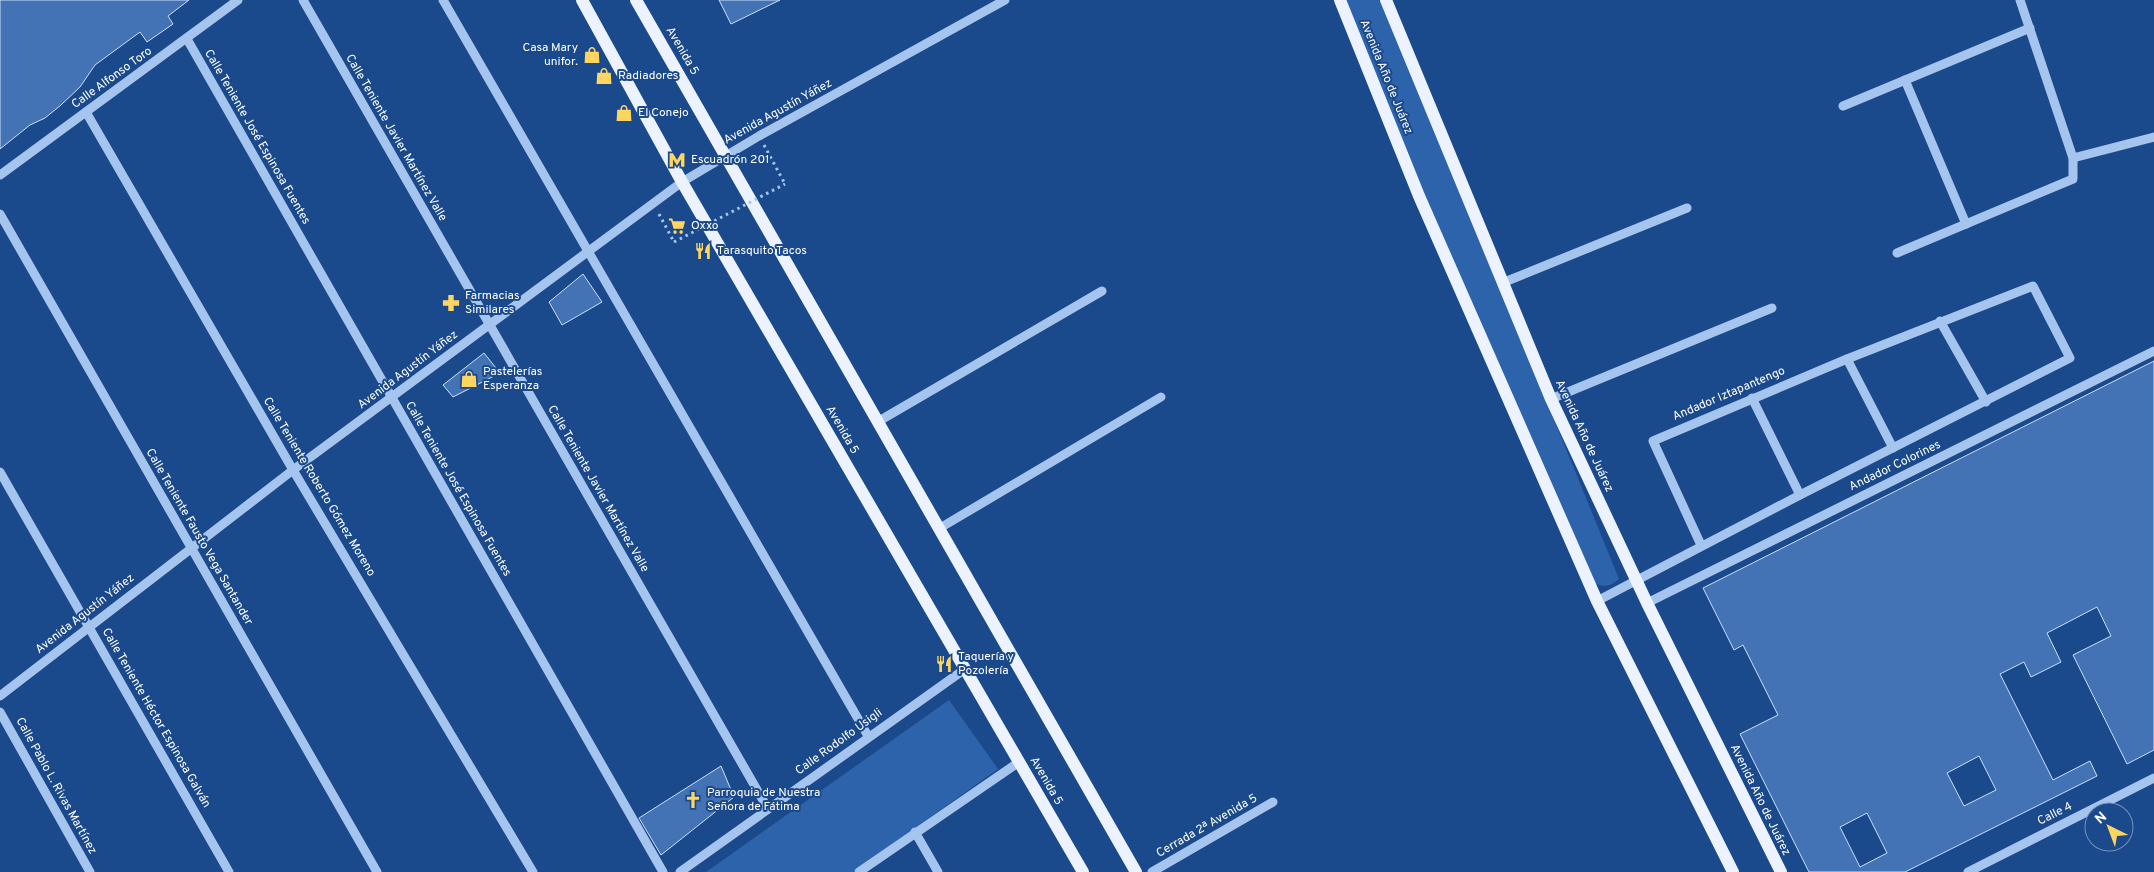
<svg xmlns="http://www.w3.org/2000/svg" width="2154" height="872" font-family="Overpass,sans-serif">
<rect width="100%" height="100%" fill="#1a498c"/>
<!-- green -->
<g fill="#2d63aa">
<path d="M1340,0H1383L1619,579C1610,587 1603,588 1593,582Z"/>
<polygon points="949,700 998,769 853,872 706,872"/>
</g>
<!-- building -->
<g fill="#4373b4" stroke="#ccdffa" fill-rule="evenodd">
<polygon points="0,0 189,0 168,16 173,24 147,42 140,32 95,65 80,87 61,105 45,118 30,125 0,149"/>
<polygon points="719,0 780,0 731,24"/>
<polygon points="583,274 602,302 562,325 549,302"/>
<polygon points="484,353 500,373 453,397 443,385"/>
<path d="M2154,361V750L2127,764L2073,655L2111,636L2097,607L2047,633L2061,662L2031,677L2024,662L2000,674L2053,780L2090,761L2097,776L1905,872H1809L1740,734L1778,715L1743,645L1734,650L1703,588ZM1979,756L1996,790L1964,806L1947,773ZM1867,813L1887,853L1860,867L1840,827Z"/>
<polygon points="721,766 734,797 661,855 639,818"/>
</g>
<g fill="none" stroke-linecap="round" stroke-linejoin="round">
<!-- path -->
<g stroke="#a6c5ee" stroke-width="3" stroke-dasharray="2.5 4" stroke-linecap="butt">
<polyline points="764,145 785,184"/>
<polyline points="659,214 674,242"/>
</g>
<!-- minor -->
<g stroke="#a6c5ee" stroke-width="9">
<polyline points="303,0 768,809"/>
<polyline points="443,0 868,736"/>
<polyline points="187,39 663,872"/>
<polyline points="1905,80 1966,224"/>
<polyline points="1843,106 2030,28"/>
<polyline points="86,112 293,470 533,872"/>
<polyline points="2073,158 2154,137"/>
<polyline points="0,175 238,0"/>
<polyline points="0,214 377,872"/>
<polyline points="1897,253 2073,179 2073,158 2020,0"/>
<polyline points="1502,283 1687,208"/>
<polyline points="1940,321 1986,402"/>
<polyline points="1847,359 1893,448"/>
<polyline points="1752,398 1800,495"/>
<polyline points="1551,399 1772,308"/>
<polyline points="879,421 1102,291"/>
<polyline points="0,472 229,872"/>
<polyline points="940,528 1161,397"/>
<polyline points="1597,601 1800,495 2070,358 2033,286 1847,359 1653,441 1701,545"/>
<polyline points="1647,603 2154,351"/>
<polyline points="0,696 293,470 682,182 759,136 1005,0"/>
<polyline points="0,712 90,872"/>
<polyline points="915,832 938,872"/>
<polyline points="680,872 965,669"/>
<polyline points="859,872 1019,762"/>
<polyline points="1152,872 1273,802"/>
<polyline points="1968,872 2154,778"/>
</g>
<!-- major -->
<g stroke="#ecf3ff" stroke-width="12">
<polyline points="582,0 682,182 1083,872"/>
<polyline points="636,0 1136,872"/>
<polyline points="1340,0 1419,196 1597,601 1733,872"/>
<polyline points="1386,0 1551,399 1647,603 1781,872"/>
</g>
<!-- path-bridge -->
<polyline stroke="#a6c5ee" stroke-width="3" stroke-dasharray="2.5 4" stroke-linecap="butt" points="674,242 785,184"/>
</g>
<!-- icons -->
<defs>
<g id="shop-bare" transform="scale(1.35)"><path d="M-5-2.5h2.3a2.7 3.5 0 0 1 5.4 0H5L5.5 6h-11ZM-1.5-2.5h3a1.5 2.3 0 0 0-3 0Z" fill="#ffd562" stroke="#1a498c" stroke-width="2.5" paint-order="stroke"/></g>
<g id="metro-bare" transform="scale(1.35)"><path d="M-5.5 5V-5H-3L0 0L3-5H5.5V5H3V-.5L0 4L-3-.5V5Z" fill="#ffd562" stroke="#1a498c" stroke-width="2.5" paint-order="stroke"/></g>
<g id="supermarket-bare" transform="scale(1.35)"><path d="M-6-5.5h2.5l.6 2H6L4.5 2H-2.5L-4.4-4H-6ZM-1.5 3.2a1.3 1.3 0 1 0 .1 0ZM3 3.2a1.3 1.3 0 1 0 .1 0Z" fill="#ffd562" stroke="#1a498c" stroke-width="2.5" paint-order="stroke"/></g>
<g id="restaurant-bare" transform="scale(1.35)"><path d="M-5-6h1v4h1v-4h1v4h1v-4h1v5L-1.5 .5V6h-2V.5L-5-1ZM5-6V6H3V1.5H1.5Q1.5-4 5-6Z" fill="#ffd562" stroke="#1a498c" stroke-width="2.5" paint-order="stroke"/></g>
<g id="pharmacy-bare" transform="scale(1.35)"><path d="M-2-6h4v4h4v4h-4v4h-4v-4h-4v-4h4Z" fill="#ffd562" stroke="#1a498c" stroke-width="2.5" paint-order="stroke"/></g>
<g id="church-bare" transform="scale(1.35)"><path d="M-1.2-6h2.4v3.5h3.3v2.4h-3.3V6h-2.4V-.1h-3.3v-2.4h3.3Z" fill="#ffd562" stroke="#1a498c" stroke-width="2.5" paint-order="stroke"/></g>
</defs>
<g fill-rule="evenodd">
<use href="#shop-bare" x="592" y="55"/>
<use href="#shop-bare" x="604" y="76"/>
<use href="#shop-bare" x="624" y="113"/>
<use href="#metro-bare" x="677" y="160"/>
<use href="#supermarket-bare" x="677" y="226"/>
<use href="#restaurant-bare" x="703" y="251"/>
<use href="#pharmacy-bare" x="451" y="303"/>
<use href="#shop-bare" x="469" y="379"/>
<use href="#restaurant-bare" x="944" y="664"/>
<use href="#church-bare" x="693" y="800"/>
</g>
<g text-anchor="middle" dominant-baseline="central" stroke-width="4" stroke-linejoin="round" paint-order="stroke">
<!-- poi labels -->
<g font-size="12" fill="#fff" stroke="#1a498c" text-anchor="start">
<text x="578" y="48" text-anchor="end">Casa Mary<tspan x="578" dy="14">unifor.</tspan></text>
<text x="618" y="76">Radiadores</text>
<text x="638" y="113">El Conejo</text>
<text x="691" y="160">Escuadrón 201</text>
<text x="691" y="226">Oxxo</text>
<text x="717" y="251">Tarasquito Tacos</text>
<text x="465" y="296">Farmacias<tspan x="465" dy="14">Similares</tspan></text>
<text x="483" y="372">Pastelerías<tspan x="483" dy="14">Esperanza</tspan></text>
<text x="958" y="657">Taquería y<tspan x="958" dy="14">Pozolería</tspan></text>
<text x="707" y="793">Parroquia de Nuestra<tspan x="707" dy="14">Señora de Fátima</tspan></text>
</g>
<!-- street labels -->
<g font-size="12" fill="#fff" stroke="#1a498c">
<text transform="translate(682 51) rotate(60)">Avenida 5</text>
<text transform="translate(1386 77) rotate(68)">Avenida Año de Juárez</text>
<text transform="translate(112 78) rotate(-36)">Calle Alfonso Toro</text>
<text transform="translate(778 112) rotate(-29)">Avenida Agustín Yáñez</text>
<text transform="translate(257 137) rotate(60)">Calle Teniente José Espinosa Fuentes</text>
<text transform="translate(396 138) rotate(60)">Calle Teniente Javier Martínez Valle</text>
<text transform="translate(408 370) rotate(-37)">Avenida Agustín Yáñez</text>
<text transform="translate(1729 394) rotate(-23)">Andador Iztapantengo</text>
<text transform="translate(842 430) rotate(60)">Avenida 5</text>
<text transform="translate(1584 436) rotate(65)">Avenida Año de Juárez</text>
<text transform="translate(1895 466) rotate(-26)">Andador Colorines</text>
<text transform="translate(319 487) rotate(59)">Calle Teniente Roberto Gómez Moreno</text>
<text transform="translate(458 489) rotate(60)">Calle Teniente José Espinosa Fuentes</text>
<text transform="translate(598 489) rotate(60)">Calle Teniente Javier Martínez Valle</text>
<text transform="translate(199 537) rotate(60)">Calle Teniente Fausto Vega Santander</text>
<text transform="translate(85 614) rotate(-38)">Avenida Agustín Yáñez</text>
<text transform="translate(156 718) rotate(60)">Calle Teniente Héctor Espinosa Galván</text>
<text transform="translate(839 742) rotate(-36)">Calle Rodolfo Usigli</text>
<text transform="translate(1046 781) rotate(60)">Avenida 5</text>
<text transform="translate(56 786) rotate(61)">Calle Pablo L. Rivas Martínez</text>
<text transform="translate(1760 800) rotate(64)">Avenida Año de Juárez</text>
<text transform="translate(2055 814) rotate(-27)">Calle 4</text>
<text transform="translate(1207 826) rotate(-30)">Cerrada 2ª Avenida 5</text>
</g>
</g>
<!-- north arrow -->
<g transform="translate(2109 827) rotate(318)"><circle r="24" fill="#1a498c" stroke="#7692ba"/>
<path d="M0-4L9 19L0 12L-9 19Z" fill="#ffd562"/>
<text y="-8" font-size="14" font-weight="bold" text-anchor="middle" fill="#ffffff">N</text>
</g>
</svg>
